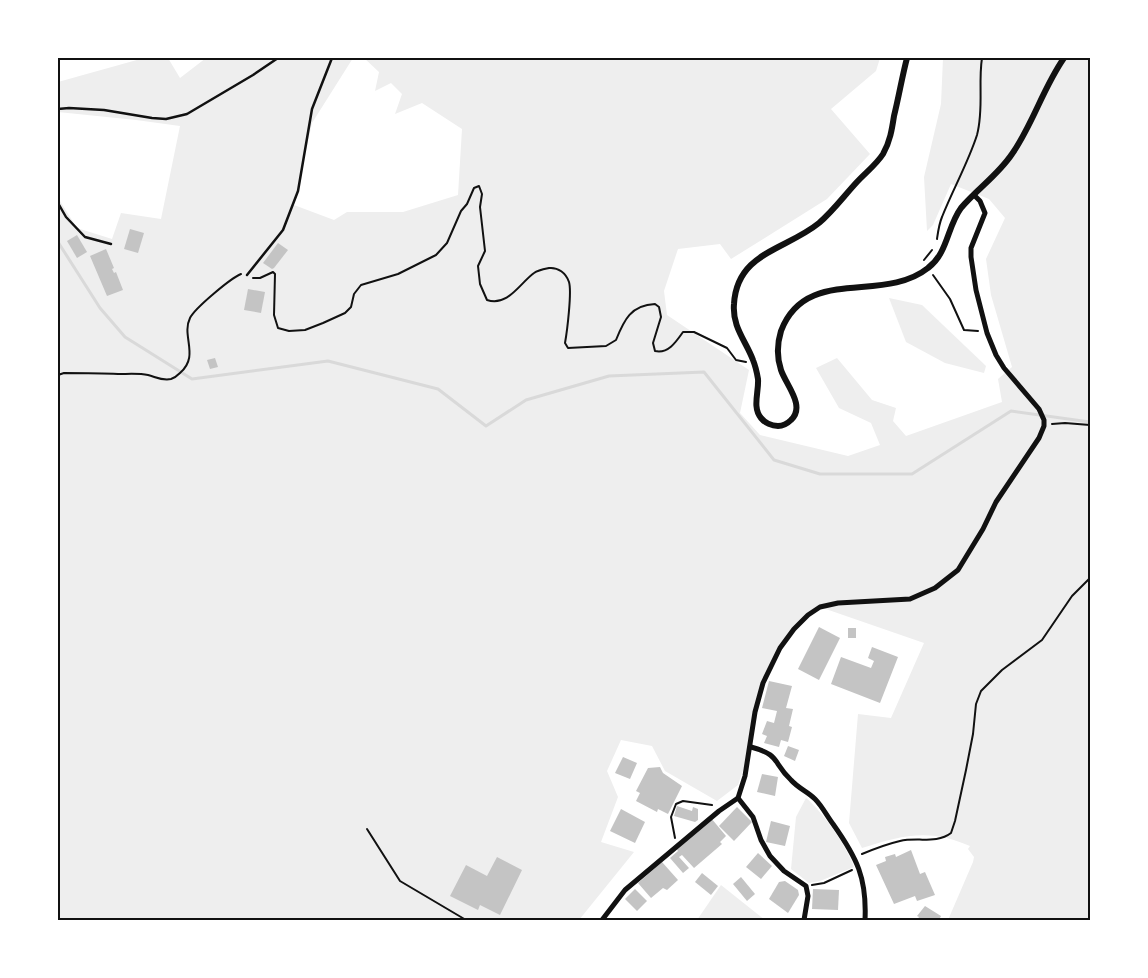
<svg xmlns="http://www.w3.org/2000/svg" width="1148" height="978" font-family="'Fira Sans Condensed',sans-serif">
<rect width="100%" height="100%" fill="#fff"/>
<!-- green -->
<g fill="#eee">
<path d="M144,58H168L180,78L206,58H353L312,123L294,205L334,220L347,212H403L458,195L462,129L422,103L395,114L402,94L391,83L375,91L379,72L364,58H880L876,71L831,109L870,154L827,199L731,259L720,244L678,249L664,291L667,315L749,370L740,413L760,435L848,456L880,445L871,423L839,408L816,368L837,358L872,400L896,408L893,421L906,436L1002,402L998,379L1012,367L991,295L986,259L1005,218L989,199L951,184L933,225L927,231L924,177L941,104L943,58H1090V920H948L973,862L974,857L968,849L970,846C930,828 902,835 862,848L849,823L858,714L891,718L924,643L820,607L808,615L780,648L763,683L751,747L738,785L717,801L665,771L652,746L621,740L607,771L618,797L601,842L634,852L579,920H58V198L77,228L112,239L121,213L161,219L180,126L136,120L58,112V82Z"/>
<polygon points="889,298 922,305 986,366 984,373 945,363 906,342"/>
<path d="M806,798C823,812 847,847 854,867L820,881L809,883L791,869L796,817Z"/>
<polygon points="721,885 765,920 697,920"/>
</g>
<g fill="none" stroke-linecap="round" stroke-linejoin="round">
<!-- stream -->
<polyline stroke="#d9d9d9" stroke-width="3" points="58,242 100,308 125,337 192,379 328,361 438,389 486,426 526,400 609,376 704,372 774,460 820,474 912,474 1011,411 1090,422"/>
</g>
<!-- building -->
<g fill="#c4c4c4">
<polygon points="130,229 144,233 138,253 124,249"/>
<polygon points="77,235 87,252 77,258 67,241"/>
<polygon points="278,243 288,250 274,268 272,269 263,263"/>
<polygon points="106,249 114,268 112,269 114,273 116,272 123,290 107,296 90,256"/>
<polygon points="248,289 265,292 261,313 244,310"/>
<polygon points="215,358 218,367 210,369 207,360"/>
<polygon points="819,627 840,638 819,680 798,669"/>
<rect x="848" y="628" width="8" height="10"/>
<polygon points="872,647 898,657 880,703 831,684 841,657 871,668 874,661 868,658"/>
<polygon points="769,681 792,686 786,708 793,709 789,726 792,727 788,742 781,740 779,747 764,743 767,736 762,734 767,721 774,723 777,711 762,708"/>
<polygon points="788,746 799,750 795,761 784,756"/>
<polygon points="623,757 637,763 630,779 615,773"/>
<polygon points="660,767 663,773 682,786 668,814 658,809 657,812 636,801 640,793 636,791 648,768"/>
<polygon points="762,774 778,777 775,796 757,792"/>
<polygon points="677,806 692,811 693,807 698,809 698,820 695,822 674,816"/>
<polygon points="737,807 752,822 734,841 719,826"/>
<polygon points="621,809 645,822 635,843 610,831"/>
<polygon points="711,818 726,836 720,842 722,844 694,868 682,855 679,857 689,868 683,873 670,858 678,851 676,848"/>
<polygon points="771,821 790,826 785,846 766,842"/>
<polygon points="911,850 920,874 925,872 935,895 917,901 915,896 894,904 876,865 886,861 885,857 895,854 896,857"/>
<polygon points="758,853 772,866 761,879 746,867"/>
<polygon points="497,857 522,870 500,915 480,905 478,910 450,896 466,865 487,876"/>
<polygon points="662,862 678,880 667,890 663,888 651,898 638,883"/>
<polygon points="702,873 718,886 711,895 695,882"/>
<polygon points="741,877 755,894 747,901 733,884"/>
<polygon points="785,881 798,890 799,895 788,913 769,899 779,882"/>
<polygon points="635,889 647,901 637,911 625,899"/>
<polygon points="813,889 839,890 838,910 812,909"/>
<polygon points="925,906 941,916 939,920 917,920 919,917 917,916"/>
</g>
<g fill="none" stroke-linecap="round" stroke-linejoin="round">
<!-- path -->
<g stroke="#111" stroke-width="2">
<path d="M937,239C938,232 939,224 942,217C953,189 968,163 977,135C984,109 978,83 982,58"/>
<polyline points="924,260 932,250"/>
<polyline points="933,275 950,299 964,330 978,331"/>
<path d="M253,278H260L273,272L275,274L274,315L278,328L289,331L305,330L323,323L345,313L351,307L354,294L361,285L398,274L436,255L447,243L461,211L467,204L474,188L479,186L482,194L480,207L485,251L478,266L480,284L487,300C508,307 520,283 534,273C538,270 544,269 549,268C558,267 566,273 569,282C572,292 567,332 565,343L568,348L606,346L616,340C624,320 631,305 655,304L659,307L661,317L653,343L655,351C668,354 676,342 683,332H694L727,348L736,360L746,362"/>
<path d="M58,375L64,373C82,373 100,373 118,374C128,374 139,373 148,375C156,377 162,381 171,379C174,378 178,375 180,373C200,356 181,336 190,318C195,308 231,278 241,274"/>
<polyline points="1052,424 1065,423 1090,425"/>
<polyline points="367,829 400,881 466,920"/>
<polyline points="675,838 671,817 676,804 683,801 712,805"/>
<path d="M862,854C874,849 887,844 900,841C916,837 937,844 951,833L955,821L966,770L973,734L976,704L981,691L1002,670L1042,640L1072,596L1090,578"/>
<polyline points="812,885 824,883 852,870"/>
</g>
<!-- service -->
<g stroke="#111" stroke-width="2.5">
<polyline points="58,109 69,108 104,110 152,118 166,119 187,114 253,75 278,58"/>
<polyline points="58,203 66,217 85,237 111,244"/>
<polyline points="247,275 283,230 298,191 312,109 332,58"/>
</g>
<!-- minor -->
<g stroke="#111" stroke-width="5">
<path d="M751,747C781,755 772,762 791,780C798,788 808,792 815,799C822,806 827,816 833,824C857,858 867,878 865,920"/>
<polyline points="738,798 753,817 761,840 770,856 784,871 806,886 808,896 804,920"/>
<polyline points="602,920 625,890 719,811 738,798 745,776 755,712 763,683 780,648 794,629 808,615 820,607 838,603 910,599 935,588 958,570 983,529 996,502 1039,438 1044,426 1044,420 1039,409 1004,368 996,355 987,333 976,290 971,257 971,248 985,213 980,201 974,195"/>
</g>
<!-- tertiary -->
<path stroke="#111" stroke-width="6" d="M907,58C902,77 899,96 894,116C892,129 890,142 883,154C876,165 865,173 856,183C844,196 833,211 819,223C786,250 737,252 734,304C732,327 746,341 753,360C755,365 757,373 758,379C759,392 752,407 761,418C765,423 772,426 778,426C784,426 788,423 791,420C806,406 786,385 781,370C777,358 777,344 781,331C806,265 883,304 928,268C948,253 947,227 961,208C977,189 998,175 1012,154C1033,124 1043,88 1064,58"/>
</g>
<!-- border -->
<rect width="1148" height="978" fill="none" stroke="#ffffff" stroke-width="118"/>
<rect x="59" y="59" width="1030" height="860" fill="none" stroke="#111" stroke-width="2"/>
</svg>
